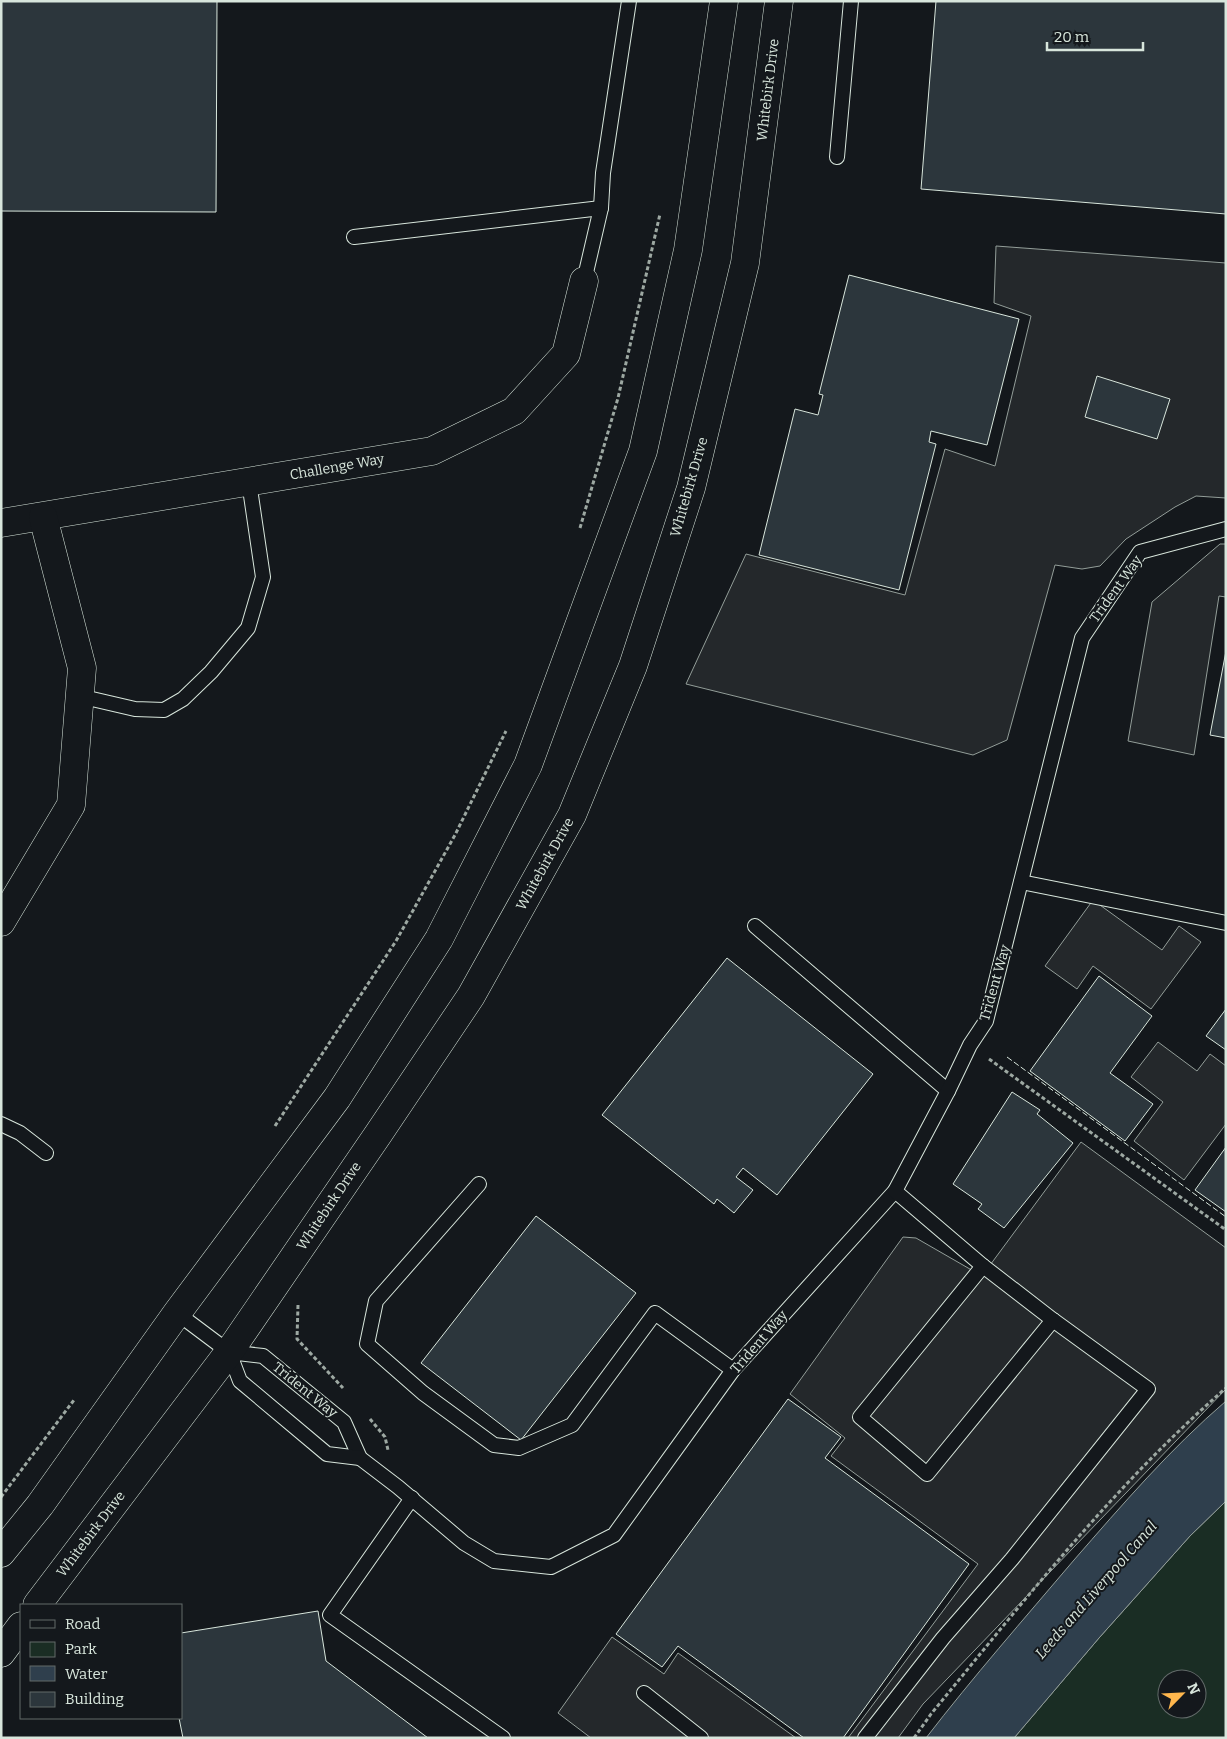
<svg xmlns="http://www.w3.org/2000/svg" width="1227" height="1739" font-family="Bitter,serif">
<rect width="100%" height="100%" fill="#14181c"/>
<!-- green -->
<path fill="#1a2d24" stroke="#939e99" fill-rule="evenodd" d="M1226,1501V1738H1014L1099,1638L1190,1536ZM1167,1679H1197V1709H1167Z"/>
<!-- parking -->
<g fill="#24282b" stroke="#939e99">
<polygon points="996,246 1226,263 1226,498 1196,496 1175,507 1126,539 1100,566 1082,569 1055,565 1007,740 973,755 686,684 746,554 905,595 945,449 995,466 1031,316 994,303"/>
<polygon points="1220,544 1226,544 1226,597 1219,596 1194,755 1128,741 1152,602"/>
<polygon points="1093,900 1162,950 1179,926 1201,942 1151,1009 1093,966 1077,989 1045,966"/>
<polygon points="1158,1042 1197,1071 1210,1054 1226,1066 1226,1124 1184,1180 1134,1141 1163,1102 1131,1077"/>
<polygon points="1081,1142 1226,1248 1226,1389 923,1704 898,1738 848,1738 978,1564 831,1456 845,1438 790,1394 903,1237 916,1238 982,1276"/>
<polygon points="612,1637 664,1674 678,1653 796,1738 591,1738 558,1713"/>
</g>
<!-- water -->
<path fill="#2f3f4d" stroke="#939e99" d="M1226,1401V1501L1190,1536L1099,1638L1014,1738H926C973,1677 1024,1619 1074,1560C1122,1505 1170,1449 1226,1401Z"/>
<!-- building -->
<g fill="#2c363c" stroke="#d8e6dc">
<polygon points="1,1 217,1 216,212 1,211"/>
<polygon points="936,1 1226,1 1226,214 921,189"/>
<polygon points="849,275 1019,319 987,445 931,431 929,442 936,444 899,590 759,555 795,409 818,415 823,395 819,394"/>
<polygon points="1097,376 1170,399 1157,439 1085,417"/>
<polygon points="1226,651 1226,738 1210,735"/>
<polygon points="727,958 873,1074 777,1195 743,1168 736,1177 753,1190 734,1213 717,1199 714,1204 602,1115"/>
<polygon points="1099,976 1152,1016 1110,1073 1153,1104 1125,1141 1030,1071"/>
<polygon points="1226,1009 1226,1050 1206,1036"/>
<polygon points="1012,1092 1040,1110 1037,1114 1073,1143 1004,1228 978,1209 982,1204 953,1184"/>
<polygon points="1226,1147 1226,1212 1195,1190"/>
<polygon points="536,1216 636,1293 521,1440 421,1363"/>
<polygon points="788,1399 841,1437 825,1458 969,1564 843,1738 804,1738 678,1646 662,1667 616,1634"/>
<polygon points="318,1611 326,1661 428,1738 183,1738 179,1718 181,1718 181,1633"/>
</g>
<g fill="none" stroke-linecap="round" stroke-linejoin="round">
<!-- lane casing -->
<g stroke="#d8e6dc" stroke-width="16">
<g id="lane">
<polyline points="837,157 851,1"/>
<polyline points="354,237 601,208"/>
<polyline points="584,281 601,208 603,173 629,1"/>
<polyline points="79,696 135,709 164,710 183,699 211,672 248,628 263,577 249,482"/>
<polyline points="1021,882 1226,923"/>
<polyline points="755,926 948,1091"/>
<polyline points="1,1124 20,1133 46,1153"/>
<polyline points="479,1184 376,1301 367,1344 423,1393 494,1445 519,1448 572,1425 655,1313 733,1370"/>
<polyline points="983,1266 860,1417 927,1474 1053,1320"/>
<polyline points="177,1313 229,1352 263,1356 344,1422 360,1458 398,1487 464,1543 494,1561 551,1567 614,1535 733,1370 895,1191 948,1091 970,1045 986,1021 1082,638 1140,552 1226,529"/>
<polyline points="229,1352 240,1381 327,1454 360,1458"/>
<polyline points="412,1498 330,1615 503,1738"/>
<polyline points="644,1693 701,1738"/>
<polyline points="865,1738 943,1638 1012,1559 1148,1389 1053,1320 983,1266 895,1191"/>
</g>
</g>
<!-- street casing -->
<g stroke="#d8e6dc" stroke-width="29">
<g id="street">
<polyline points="1,523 432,451 514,411 566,354 584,281"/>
<polyline points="1,922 71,805 82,668 43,517"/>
</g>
</g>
<!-- highway casing -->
<g stroke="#d8e6dc" stroke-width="29">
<g id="highway">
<polyline points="1,1553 40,1505 177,1313 337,1098 439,939 528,765 643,451 688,250 724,1"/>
<polyline points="37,1605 229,1352 379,1133 471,996 572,815 633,666 691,488 745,263 779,1"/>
<polyline points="1,1653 21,1626"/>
</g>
</g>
<!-- path -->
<g stroke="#9da8a2" stroke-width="3" stroke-dasharray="4 2.5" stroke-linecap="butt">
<polyline points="580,528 618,398 660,214"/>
<polyline points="989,1059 1226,1230"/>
<polyline points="275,1126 396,941 455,835 506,731"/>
<polyline points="298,1305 297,1339 343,1388"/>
<polyline points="370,1419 385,1437 388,1450"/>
<polyline points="1,1497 74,1400"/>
<path d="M914,1738L931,1714C1024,1601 1115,1484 1226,1388"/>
</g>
<!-- lane -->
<use href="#lane" stroke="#14181c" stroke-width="14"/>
<!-- street -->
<use href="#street" stroke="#14181c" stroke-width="28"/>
<!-- highway -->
<use href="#highway" stroke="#14181c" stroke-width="28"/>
<!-- fence -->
<polyline stroke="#d8e6dc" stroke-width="1" stroke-dasharray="6 2.5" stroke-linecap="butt" points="1007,1057 1226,1217"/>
</g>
<g text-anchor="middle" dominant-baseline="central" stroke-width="4" stroke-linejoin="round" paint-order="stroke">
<!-- street labels -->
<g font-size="14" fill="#d8e6dc" stroke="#14181c">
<text transform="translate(768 90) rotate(-83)">Whitebirk Drive</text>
<text transform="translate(337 467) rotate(-10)">Challenge Way</text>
<text transform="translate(689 487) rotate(-74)">Whitebirk Drive</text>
<text transform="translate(1116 589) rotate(-54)">Trident Way</text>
<text transform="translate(545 864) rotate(-61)">Whitebirk Drive</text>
<text transform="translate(995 983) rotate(-74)">Trident Way</text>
<text transform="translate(329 1206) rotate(-56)">Whitebirk Drive</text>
<text transform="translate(759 1342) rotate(-49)">Trident Way</text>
<text transform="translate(305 1390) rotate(39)">Trident Way</text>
<text transform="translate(91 1534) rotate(-53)">Whitebirk Drive</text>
</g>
<!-- water labels -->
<g font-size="15" font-style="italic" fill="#d8e6dc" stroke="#14181c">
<text transform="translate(1096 1590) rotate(-49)">Leeds and Liverpool Canal</text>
</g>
</g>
<!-- border -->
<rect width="1227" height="1739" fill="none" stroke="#d8e6dc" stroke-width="5"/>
<!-- legend -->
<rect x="20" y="1604" width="162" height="115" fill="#14181c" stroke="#626a69"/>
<rect x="30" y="1620" width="25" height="8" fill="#14181c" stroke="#626a69"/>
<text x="65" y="1629" font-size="15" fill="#d8e6dc">Road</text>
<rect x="30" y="1642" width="25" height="15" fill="#1a2d24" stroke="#626a69"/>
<text x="65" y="1654" font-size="15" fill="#d8e6dc">Park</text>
<rect x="30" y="1666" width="25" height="15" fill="#2f3f4d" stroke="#626a69"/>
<text x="65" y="1679" font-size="15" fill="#d8e6dc">Water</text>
<rect x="30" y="1692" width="25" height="15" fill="#2c363c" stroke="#626a69"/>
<text x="65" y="1704" font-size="15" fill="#d8e6dc">Building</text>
<!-- north arrow -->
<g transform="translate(1182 1694) rotate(66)"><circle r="24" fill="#14181c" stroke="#626a69"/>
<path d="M0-4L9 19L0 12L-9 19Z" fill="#ffb74d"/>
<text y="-8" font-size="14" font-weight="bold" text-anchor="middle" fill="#d8e6dc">N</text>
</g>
<!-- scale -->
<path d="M1047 42v8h96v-8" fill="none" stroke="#d8e6dc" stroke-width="2.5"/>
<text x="1054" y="42" font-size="15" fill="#d8e6dc" stroke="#14181c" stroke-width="4" paint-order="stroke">20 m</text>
</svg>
